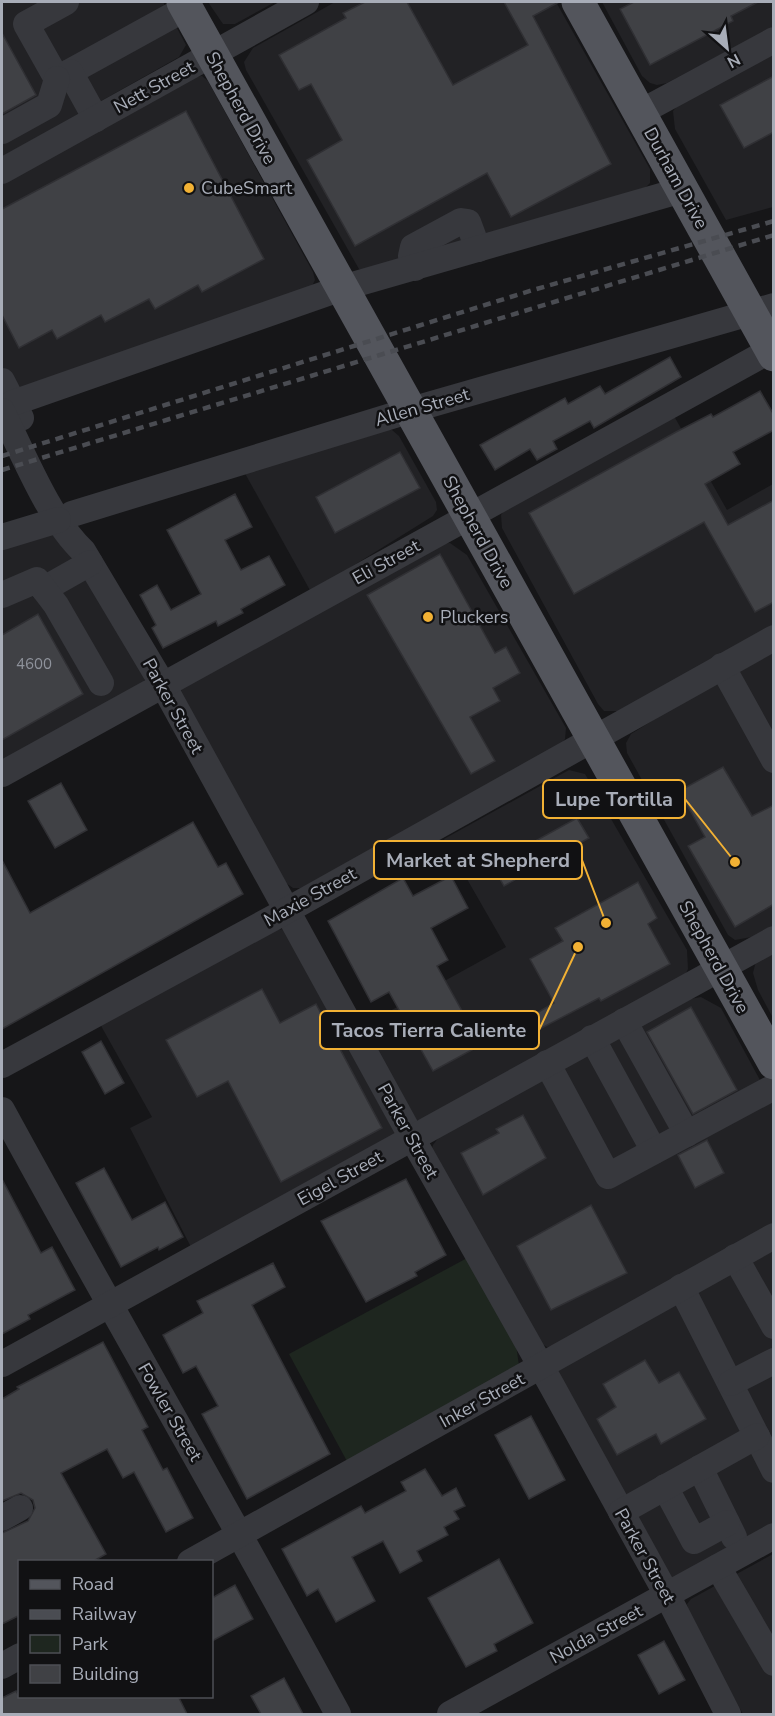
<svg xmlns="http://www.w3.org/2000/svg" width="775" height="1716" font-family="'Nunito Sans',sans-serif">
<rect width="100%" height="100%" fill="#161618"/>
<!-- built -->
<g fill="#222225">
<polygon points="2,2 163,2 186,45 179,57 2,157"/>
<polygon points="208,2 275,2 235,24 223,24"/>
<polygon points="335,2 556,2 650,169 650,183 645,188 368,271 359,269 246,70 244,62 253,48"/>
<polygon points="602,2 773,2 773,27 667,83 657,85 650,83 642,76"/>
<polygon points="773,52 773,207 726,220 675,129 673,111 680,103"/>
<polygon points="202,76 208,81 313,272 315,280 312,286 21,389 14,386 2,369 2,183 192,77"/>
<polygon points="674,416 727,510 773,484 773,629 623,711 604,711 598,704 502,528 501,515 505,509"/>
<polygon points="383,430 392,430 399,436 436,502 437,510 433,516 311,592 242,468"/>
<polygon points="52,534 60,537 145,677 143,685 2,765 2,547"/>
<polygon points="450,543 467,555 566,728 565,739 561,745 301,888 293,888 286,883 177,693 184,682 439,544"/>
<polygon points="773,653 773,927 757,936 735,940 728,935 627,753 626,743 631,734 676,706"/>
<polygon points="569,770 585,774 687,950 688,969 685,975 420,1121 412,1119 361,1027 506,947 444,839"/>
<polygon points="284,929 395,1133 389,1141 192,1249 130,1128 152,1117 100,1024 274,930"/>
<polygon points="773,952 773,1018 758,990 753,973 756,961"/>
<polygon points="701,997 721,1008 773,1104 773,1225 557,1346 547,1347 540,1343 431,1152 433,1145 439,1137 690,999"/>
<polygon points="773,1248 773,1526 672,1579 556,1377 559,1370"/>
<polygon points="773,1554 773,1714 743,1714 690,1620 687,1604 691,1599"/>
</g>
<!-- green -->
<polygon fill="#1e261f" points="469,1257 516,1344 519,1366 349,1465 289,1354"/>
<!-- building -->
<g fill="#404145" stroke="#303034" stroke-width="1.5">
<polygon points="365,2 407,2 453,85 528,45 504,2 559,2 533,16 611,164 511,217 487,173 355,246 307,160 342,140 311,84 299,90 279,55 346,18 343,13"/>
<polygon points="634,2 758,2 731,16 733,21 650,65 620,9"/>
<polygon points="2,33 36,95 2,114"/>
<polygon points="774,76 774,132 744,148 720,105"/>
<polygon points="186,111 264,259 202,292 198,285 155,309 149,299 105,322 101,315 57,339 52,330 19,348 2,315 2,209"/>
<polygon points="670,357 681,377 594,428 590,421 553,441 557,449 537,460 530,449 495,470 480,445 565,398 568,404 600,386 605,394"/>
<polygon points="760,391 774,415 774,430 733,452 740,464 705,484 728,525 774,500 774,602 755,612 704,522 574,594 529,513 676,432 711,414 713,417"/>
<polygon points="400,452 420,488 335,533 316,497"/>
<polygon points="235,494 252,527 225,540 241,570 269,556 285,585 241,609 243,613 218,626 216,621 163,648 152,628 156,625 140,595 157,585 171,610 201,594 167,530"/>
<polygon points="440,554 495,653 506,647 520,673 493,688 500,701 470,717 495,761 471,774 367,595"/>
<polygon points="38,614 83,694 2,740 2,635"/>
<polygon points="723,767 752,816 774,805 774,904 735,927 688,846 705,837 679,791"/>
<polygon points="61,783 87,830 55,848 28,801"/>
<polygon points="577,818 589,838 504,886 492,865"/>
<polygon points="193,822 218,867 226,863 243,894 2,1029 2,860 30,913"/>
<polygon points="451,876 468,908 431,928 448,960 437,966 481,1045 433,1071 389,992 371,1002 328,921 403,878 413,896"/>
<polygon points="638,882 657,918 648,924 670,964 601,1001 599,998 532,1033 525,1020 554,1003 530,959 563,941 555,928"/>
<polygon points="262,989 280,1023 316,1004 382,1128 281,1182 228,1081 197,1097 166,1040"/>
<polygon points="691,1007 737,1090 693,1114 647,1032"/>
<polygon points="101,1041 124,1083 105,1094 82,1052"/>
<polygon points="523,1115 546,1158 483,1195 461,1153 499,1133 496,1129"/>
<polygon points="707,1140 724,1173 695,1188 678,1155"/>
<polygon points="104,1168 132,1220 165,1202 183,1237 159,1250 158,1247 121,1267 76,1183"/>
<polygon points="2,1179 41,1253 52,1247 75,1290 28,1315 30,1319 2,1334"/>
<polygon points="406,1179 446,1255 415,1272 417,1276 366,1302 321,1221"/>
<polygon points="591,1205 627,1273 551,1310 517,1246"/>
<polygon points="273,1263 285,1287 252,1305 330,1454 247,1499 202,1414 218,1406 196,1366 183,1373 163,1335 203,1313 197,1301"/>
<polygon points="103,1342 148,1427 142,1430 163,1470 167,1468 193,1518 166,1532 134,1472 123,1478 107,1449 61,1473 106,1554 92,1562 20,1562 20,1615 2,1624 2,1533 28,1521 35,1508 33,1500 21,1493 2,1501 2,1399 19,1389 17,1387"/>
<polygon points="645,1360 659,1383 679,1372 706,1419 661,1444 656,1434 617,1455 597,1419 616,1407 603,1384"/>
<polygon points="531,1416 565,1480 529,1499 495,1435"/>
<polygon points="425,1469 442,1496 456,1488 465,1506 454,1511 459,1519 444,1527 448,1535 417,1551 422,1561 400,1573 383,1541 352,1557 375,1601 336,1622 318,1589 307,1596 282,1549 361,1506 365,1513 406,1491 401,1482"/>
<polygon points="499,1559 533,1623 494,1644 497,1651 466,1667 428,1598"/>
<polygon points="235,1585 253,1619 212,1641 212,1598"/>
<polygon points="664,1641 685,1680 659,1694 638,1655"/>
<polygon points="284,1678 303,1714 261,1714 251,1696"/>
<polygon points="16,1691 19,1696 178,1696 187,1714 2,1714 2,1698"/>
</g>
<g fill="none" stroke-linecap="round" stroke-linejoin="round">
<!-- minor -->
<g stroke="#37383d" stroke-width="26">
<polyline points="66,2 26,24 57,79 186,8"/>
<polyline points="70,72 96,119"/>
<polyline points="639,113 774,40"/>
<polyline points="2,131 49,105 57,79"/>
<polyline points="2,171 306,2"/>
<polyline points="415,268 411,256 413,247 461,221 468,222 478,249"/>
<polyline points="2,381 21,418"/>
<polyline points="13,403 342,288 682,190"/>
<path d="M2,411C23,453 49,519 83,551L163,685L412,1138L552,1386L667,1595L728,1714"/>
<polyline points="72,514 411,410 774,306"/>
<polyline points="2,537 58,520"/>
<polyline points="44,589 90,563"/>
<polyline points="2,595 37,580 56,605 101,683"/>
<polyline points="722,666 774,760"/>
<polyline points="2,774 771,350"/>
<polyline points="624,1021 687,1134"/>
<polyline points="592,1038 654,1151"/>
<polyline points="547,1063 608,1176 774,1087"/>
<polyline points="2,1065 286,911 774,638"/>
<path d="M2,1110C112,1312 229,1511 338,1714"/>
<polyline points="735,1257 774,1326"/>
<polyline points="681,1287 774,1470"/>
<polyline points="2,1364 774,939"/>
<polyline points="731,1383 774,1361"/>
<polyline points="700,1468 734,1537"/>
<polyline points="665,1487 694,1541 727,1523"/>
<polyline points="621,1512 757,1436"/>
<polyline points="2,1518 20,1508"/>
<polyline points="190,1562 774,1236"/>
<polyline points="718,1567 774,1663"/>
<polyline points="2,1666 20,1656"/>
<polyline points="450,1714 774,1536"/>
</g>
<!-- major -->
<g stroke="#53555c" stroke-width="33">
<polyline points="183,2 774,1063"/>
<polyline points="578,2 774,355"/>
</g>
<!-- rail -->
<g stroke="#4a4c52" stroke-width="4.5" stroke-dasharray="8 6" stroke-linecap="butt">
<polyline points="2,456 533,290 774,221"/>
<polyline points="2,470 774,235"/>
</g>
</g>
<!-- markers -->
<g fill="#f2b134" stroke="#111113" stroke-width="2">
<circle cx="189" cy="188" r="6"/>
<circle cx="428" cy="617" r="6"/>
</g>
<g text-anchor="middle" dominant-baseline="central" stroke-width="5" stroke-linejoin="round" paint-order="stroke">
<!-- number labels -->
<g font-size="15" fill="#8e929b">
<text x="34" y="664">4600</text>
</g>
<!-- street labels -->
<g font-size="18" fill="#a8adb8" stroke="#111113">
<text transform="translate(154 87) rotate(-29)">Nett Street</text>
<text transform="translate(241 108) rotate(61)">Shepherd Drive</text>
<text transform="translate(676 178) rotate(61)">Durham Drive</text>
<text transform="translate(422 407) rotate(-16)">Allen Street</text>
<text transform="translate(478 532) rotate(61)">Shepherd Drive</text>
<text transform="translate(386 562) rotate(-29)">Eli Street</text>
<text transform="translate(173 706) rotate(61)">Parker Street</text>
<text transform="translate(310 897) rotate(-29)">Maxie Street</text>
<text transform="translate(714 957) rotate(61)">Shepherd Drive</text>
<text transform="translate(408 1131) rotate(61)">Parker Street</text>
<text transform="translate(340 1178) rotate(-29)">Eigel Street</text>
<text transform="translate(482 1400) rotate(-29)">Inker Street</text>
<text transform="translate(170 1412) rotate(60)">Fowler Street</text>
<text transform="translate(645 1556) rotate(61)">Parker Street</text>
<text transform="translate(596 1634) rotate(-29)">Nolda Street</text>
</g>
<!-- poi labels -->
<g font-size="18" fill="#a8adb8" stroke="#111113" text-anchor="start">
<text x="201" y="188">CubeSmart</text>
<text x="440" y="617">Pluckers</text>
</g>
</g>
<!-- callouts -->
<path fill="none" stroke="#f2b134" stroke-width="2" d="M735 862L685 799M606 923L582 860M578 947L539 1030"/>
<g fill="#f2b134" stroke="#111113" stroke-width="2">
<circle cx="735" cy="862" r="6"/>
<circle cx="606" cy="923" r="6"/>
<circle cx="578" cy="947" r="6"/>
</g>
<g fill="#111113" stroke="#f2b134" stroke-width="2">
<rect x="543" y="780" width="142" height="38" rx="6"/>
<rect x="374" y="841" width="208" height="38" rx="6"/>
<rect x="320" y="1011" width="219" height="38" rx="6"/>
</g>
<g font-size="20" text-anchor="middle" font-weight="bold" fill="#a8adb8">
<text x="614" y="806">Lupe Tortilla</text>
<text x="478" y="867">Market at Shepherd</text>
<text x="429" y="1037">Tacos Tierra Caliente</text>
</g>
<!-- border -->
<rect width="775" height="1716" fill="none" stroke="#a8adb8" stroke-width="6"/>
<!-- legend -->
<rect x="18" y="1560" width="195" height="138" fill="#111113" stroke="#4d4f55" stroke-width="1.5"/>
<rect x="30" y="1580" width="30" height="9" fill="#53555c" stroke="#4d4f55" stroke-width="1.5"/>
<text x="72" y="1590" font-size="18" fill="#a8adb8">Road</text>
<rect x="30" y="1610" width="30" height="9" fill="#4a4c52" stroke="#4d4f55" stroke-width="1.5"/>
<text x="72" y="1620" font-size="18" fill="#a8adb8">Railway</text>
<rect x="30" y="1635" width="30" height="18" fill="#1e261f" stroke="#4d4f55" stroke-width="1.5"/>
<text x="72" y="1650" font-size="18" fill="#a8adb8">Park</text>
<rect x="30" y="1665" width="30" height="18" fill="#404145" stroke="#4d4f55" stroke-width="1.5"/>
<text x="72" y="1680" font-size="18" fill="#a8adb8">Building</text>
<!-- north arrow -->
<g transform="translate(727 48) rotate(152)" stroke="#111113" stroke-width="4.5" paint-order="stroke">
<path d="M0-4.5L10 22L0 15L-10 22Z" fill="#a8adb8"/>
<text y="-9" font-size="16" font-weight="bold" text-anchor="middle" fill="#a8adb8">N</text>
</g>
</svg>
